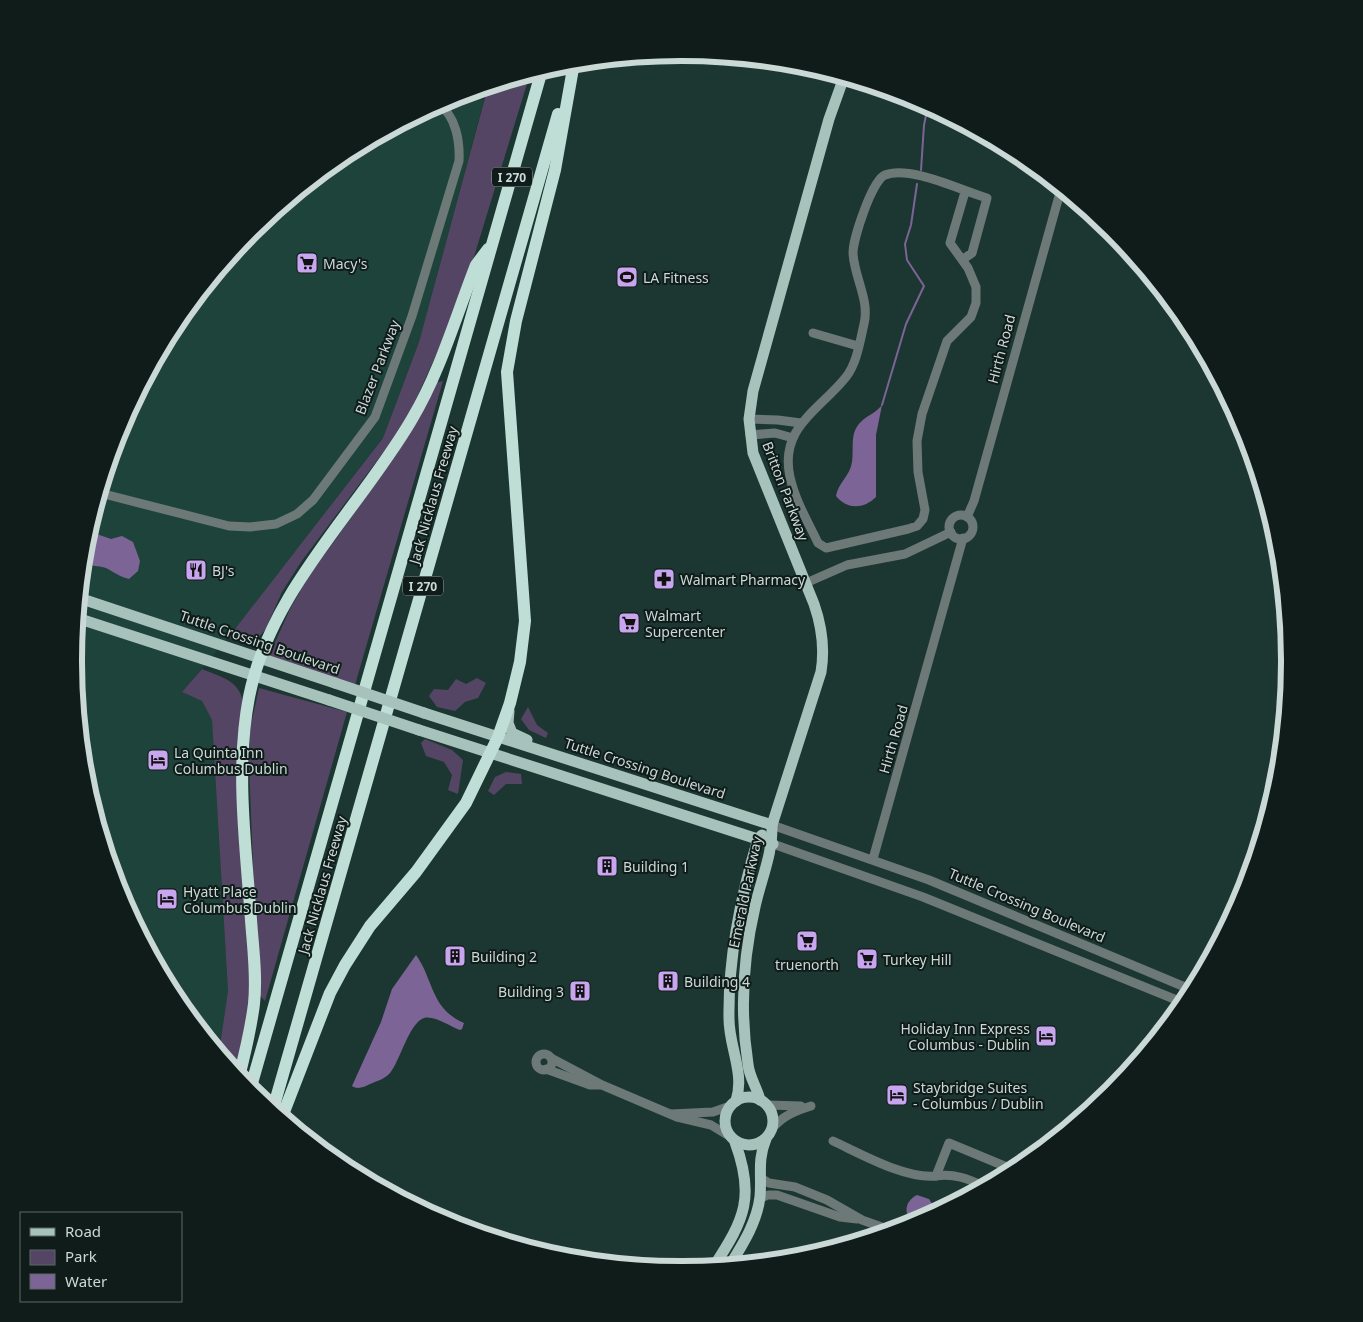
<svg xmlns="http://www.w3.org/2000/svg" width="1363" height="1322" font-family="'Noto Sans',sans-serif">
<rect width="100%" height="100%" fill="#1c3731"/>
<!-- built -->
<polygon fill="#1e433b" points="463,94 484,100 419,342 383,438 236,628 182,692 202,701 212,720 228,991 219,1052 175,999 119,894 85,779 73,661 85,542 119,428 139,390 176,323 251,231 344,155 449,99"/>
<!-- green -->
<g fill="#544564">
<polygon points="530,74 473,260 440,346 411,410 388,446 301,562 282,592 265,630 256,640 248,642 228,638 383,438 419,342 488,87"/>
<polygon points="443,381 355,685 269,656 290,609 307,579 397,454 435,383"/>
<path d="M202,669C221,677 239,680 243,702L250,961L249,1006L235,1072L219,1052L228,991L212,720L202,701L182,692Z"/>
<polygon points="477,678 486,683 478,698 465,702 455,711 437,707 429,696 434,689 448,690 456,679 466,684"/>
<polygon points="259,688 347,712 265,1001 258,994 249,764 250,729"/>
<polygon points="528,707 537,725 548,733 546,738 529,730 521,719"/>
<polygon points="425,739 452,750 463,760 458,794 448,790 452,775 444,762 426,756 421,743"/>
<polygon points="506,772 521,774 522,784 506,784 494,795 488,791 495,777"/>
</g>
<!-- water -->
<g fill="#7c6496">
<path d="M882,405L876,435V497C864,509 847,510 836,496C838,483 850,476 852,462C854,449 850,436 858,425C865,416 875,414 882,405Z"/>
<path d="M88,531L111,539L122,536L133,542L140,561L138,571L129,579C120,577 114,572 106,568C100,566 90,566 83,563Z"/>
<path d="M416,955C434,980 430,1008 464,1023L462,1029L460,1030C451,1027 434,1015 424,1018C409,1023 400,1061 390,1073C385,1079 377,1081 370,1084C364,1087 358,1090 352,1086L381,1022L392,989Z"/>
<path d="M917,1195L929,1199L937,1211L912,1224C904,1213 904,1202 917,1195Z"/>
</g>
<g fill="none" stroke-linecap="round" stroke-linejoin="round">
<!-- stream -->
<g stroke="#7c6496" stroke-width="2">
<polyline points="921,170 924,125 928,106"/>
<polyline points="882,405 906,324 924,286 907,260 905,244 911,225 917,184"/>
</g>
<!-- minor -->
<g stroke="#6d7976" stroke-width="9">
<path d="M962,260L972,253L987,198C962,191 910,165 885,175C872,180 853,239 853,253C854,277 870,300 864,324C860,341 857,363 846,377C820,410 779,427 790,477C795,500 808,522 818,543L826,548L908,529L917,526L923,519L925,510L918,472L917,441L922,414L947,341L971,317L976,303V287L968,268L950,243L965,192"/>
<polyline points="813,333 858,346"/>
<polyline points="749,419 778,420 801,423"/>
<polyline points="750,435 775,433 793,438"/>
<path d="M100,493L229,526L250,527L276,524L297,514L313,500L375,417L412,316L459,161C460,142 456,115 438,104"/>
<circle cx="961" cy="527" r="12"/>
<polyline points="967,517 974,501 1061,189"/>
<polyline points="806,583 847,565 905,554 951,532"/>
<path d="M87,786C100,805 104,831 107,853"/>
<polyline points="772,825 929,880 1192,990"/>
<polyline points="773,844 923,897 1184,1003"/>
<polyline points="873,859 963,538"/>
<circle cx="544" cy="1062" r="8"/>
<polyline points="551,1058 602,1085 677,1117 711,1125 729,1136"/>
<polyline points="546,1069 590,1085 599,1085"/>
<polyline points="767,1105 801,1106"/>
<polyline points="671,1114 713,1112 730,1106"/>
<path d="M772,1129C782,1116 795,1111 811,1106"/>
<path d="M833,1141C861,1154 905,1179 936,1176L949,1143L1014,1170"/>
<path d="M936,1176C954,1173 968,1179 984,1186"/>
<polyline points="761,1178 769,1183 795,1187 827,1200 862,1220 890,1230"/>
<polyline points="759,1199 768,1195 777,1195 840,1217 857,1219"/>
</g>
<!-- major -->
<g stroke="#a7c1bb" stroke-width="11">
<polyline points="79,598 335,683"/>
<polyline points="77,618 329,700"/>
<polyline points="509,711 508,723 512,733 527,740"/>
<polyline points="424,713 772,825"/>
<polyline points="419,730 773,844"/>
<circle cx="749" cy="1121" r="24"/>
<path d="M760,1100C757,1087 749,1077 748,1064C740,1012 743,958 755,907C761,879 773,854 772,825L821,672C825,648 822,627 814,604L753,453L749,419L753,391L829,119L844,77"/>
<path d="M736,1101C745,1073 729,1047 729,1019C728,957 740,898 758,839L762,835"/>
<path d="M730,1265C743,1244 757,1222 760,1197C762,1174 757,1161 766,1139"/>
<path d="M714,1266C745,1219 755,1196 735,1142"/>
</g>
<!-- highway -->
<g stroke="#beded6" stroke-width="12">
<path d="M239,1077C245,1053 251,1028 254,1004C257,976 253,948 251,920C246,847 235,770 249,697C270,590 359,510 412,419C440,372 456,316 476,265L488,249"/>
<polyline points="250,1090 542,70"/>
<polyline points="273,1109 558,114"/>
<polyline points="282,1117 330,993 345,965 370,926 416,872 466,803 498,737 510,703 520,662 525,621 507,372 516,321 555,170 574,63"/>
</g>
<!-- major-bridge -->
<g stroke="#a7c1bb" stroke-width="11">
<polyline points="335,683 424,713"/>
<polyline points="329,700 419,730"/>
</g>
</g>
<!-- icons -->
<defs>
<g id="supermarket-square" transform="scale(1.125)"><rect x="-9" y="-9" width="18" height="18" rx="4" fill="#c8a6ef" stroke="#101c19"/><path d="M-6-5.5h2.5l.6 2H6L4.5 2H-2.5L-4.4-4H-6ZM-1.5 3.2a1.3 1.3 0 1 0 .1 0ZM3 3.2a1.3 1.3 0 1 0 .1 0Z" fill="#111"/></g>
<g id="stadium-square" transform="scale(1.125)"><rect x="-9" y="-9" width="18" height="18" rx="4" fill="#c8a6ef" stroke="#101c19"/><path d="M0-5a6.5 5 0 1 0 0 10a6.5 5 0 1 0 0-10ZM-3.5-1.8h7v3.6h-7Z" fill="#111"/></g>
<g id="restaurant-square" transform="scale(1.125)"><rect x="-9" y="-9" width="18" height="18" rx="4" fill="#c8a6ef" stroke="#101c19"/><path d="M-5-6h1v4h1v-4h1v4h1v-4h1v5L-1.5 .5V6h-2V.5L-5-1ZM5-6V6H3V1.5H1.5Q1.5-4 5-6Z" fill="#111"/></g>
<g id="pharmacy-square" transform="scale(1.125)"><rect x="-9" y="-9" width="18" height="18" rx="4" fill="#c8a6ef" stroke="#101c19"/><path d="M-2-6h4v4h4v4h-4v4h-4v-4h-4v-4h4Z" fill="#111"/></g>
<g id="hotel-square" transform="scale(1.125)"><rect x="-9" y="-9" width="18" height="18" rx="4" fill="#c8a6ef" stroke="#101c19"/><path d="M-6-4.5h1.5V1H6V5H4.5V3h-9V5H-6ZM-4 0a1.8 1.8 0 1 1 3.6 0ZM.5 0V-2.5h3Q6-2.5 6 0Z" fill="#111"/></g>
<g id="building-square" transform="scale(1.125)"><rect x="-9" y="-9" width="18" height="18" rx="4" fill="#c8a6ef" stroke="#101c19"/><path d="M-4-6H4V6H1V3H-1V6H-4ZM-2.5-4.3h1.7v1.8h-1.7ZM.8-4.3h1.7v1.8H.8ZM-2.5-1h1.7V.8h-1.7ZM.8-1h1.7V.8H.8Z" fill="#111"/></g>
</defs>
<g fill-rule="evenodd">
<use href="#supermarket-square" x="307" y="263"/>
<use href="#stadium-square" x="627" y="277"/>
<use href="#restaurant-square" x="196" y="570"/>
<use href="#pharmacy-square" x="664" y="579"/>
<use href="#supermarket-square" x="629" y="623"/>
<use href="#hotel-square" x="158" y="760"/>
<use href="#building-square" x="607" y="866"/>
<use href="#hotel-square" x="167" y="899"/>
<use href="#supermarket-square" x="807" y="941"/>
<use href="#building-square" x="455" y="956"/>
<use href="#supermarket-square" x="867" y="959"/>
<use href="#building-square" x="668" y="981"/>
<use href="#building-square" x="580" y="991"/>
<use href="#hotel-square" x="1046" y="1036"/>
<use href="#hotel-square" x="897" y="1095"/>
</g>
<g text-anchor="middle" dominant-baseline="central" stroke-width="4" stroke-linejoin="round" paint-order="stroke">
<!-- shield labels -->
<g fill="#101c19" stroke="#92a09d" stroke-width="1">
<rect x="492" y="167.5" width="40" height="19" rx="4"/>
<rect x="403" y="576.5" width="40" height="19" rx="4"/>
</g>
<g font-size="12" font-weight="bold" fill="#cad9d5">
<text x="512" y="177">I 270</text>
<text x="423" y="586">I 270</text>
</g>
<!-- poi labels -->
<g font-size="14" fill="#cad9d5" stroke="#101c19" text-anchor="start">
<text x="323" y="263">Macy's</text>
<text x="643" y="277">LA Fitness</text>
<text x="212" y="570">BJ's</text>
<text x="680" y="579">Walmart Pharmacy</text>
<text x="645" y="615">Walmart<tspan x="645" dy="16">Supercenter</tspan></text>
<text x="174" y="752">La Quinta Inn<tspan x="174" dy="16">Columbus Dublin</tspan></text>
<text x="623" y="866">Building 1</text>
<text x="183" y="891">Hyatt Place<tspan x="183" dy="16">Columbus Dublin</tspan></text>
<text x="471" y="956">Building 2</text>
<text x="883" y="959">Turkey Hill</text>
<text x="807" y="964" text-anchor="middle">truenorth</text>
<text x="684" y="981">Building 4</text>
<text x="564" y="991" text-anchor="end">Building 3</text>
<text x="1030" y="1028" text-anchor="end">Holiday Inn Express<tspan x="1030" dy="16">Columbus - Dublin</tspan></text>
<text x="913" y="1087">Staybridge Suites<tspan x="913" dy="16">- Columbus / Dublin</tspan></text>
</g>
<!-- street labels -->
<g font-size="14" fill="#cad9d5" stroke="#101c19">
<text transform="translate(1001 349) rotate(-75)">Hirth Road</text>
<text transform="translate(377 367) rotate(-69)">Blazer Parkway</text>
<text transform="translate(786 491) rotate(69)">Britton Parkway</text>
<text transform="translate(433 495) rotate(-74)">Jack Nicklaus Freeway</text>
<text transform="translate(260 642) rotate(19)">Tuttle Crossing Boulevard</text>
<text transform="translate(893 739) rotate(-74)">Hirth Road</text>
<text transform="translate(645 768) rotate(18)">Tuttle Crossing Boulevard</text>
<text transform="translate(322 885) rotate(-74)">Jack Nicklaus Freeway</text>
<text transform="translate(745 892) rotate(-78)">Emerald Parkway</text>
<text transform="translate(1027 905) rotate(23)">Tuttle Crossing Boulevard</text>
</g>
</g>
<!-- crop -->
<path d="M0 0H1363V1322H0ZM681 61H682A599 599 0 0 1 1281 660V662A599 599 0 0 1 682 1261H681A599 599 0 0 1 82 662V660A599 599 0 0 1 681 61Z" fill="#101c19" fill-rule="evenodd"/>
<path fill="none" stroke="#cad9d5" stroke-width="6" d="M681 61H682A599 599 0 0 1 1281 660V662A599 599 0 0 1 682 1261H681A599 599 0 0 1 82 662V660A599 599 0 0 1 681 61Z"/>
<!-- legend -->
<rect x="20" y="1212" width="162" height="90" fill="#101c19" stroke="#5a6864"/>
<rect x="30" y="1228" width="25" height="8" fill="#a7c1bb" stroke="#5a6864"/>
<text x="65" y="1237" font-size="15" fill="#cad9d5">Road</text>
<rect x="30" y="1250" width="25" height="15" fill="#544564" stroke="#5a6864"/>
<text x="65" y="1262" font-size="15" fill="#cad9d5">Park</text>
<rect x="30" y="1274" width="25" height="15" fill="#7c6496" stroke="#5a6864"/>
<text x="65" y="1287" font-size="15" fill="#cad9d5">Water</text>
</svg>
